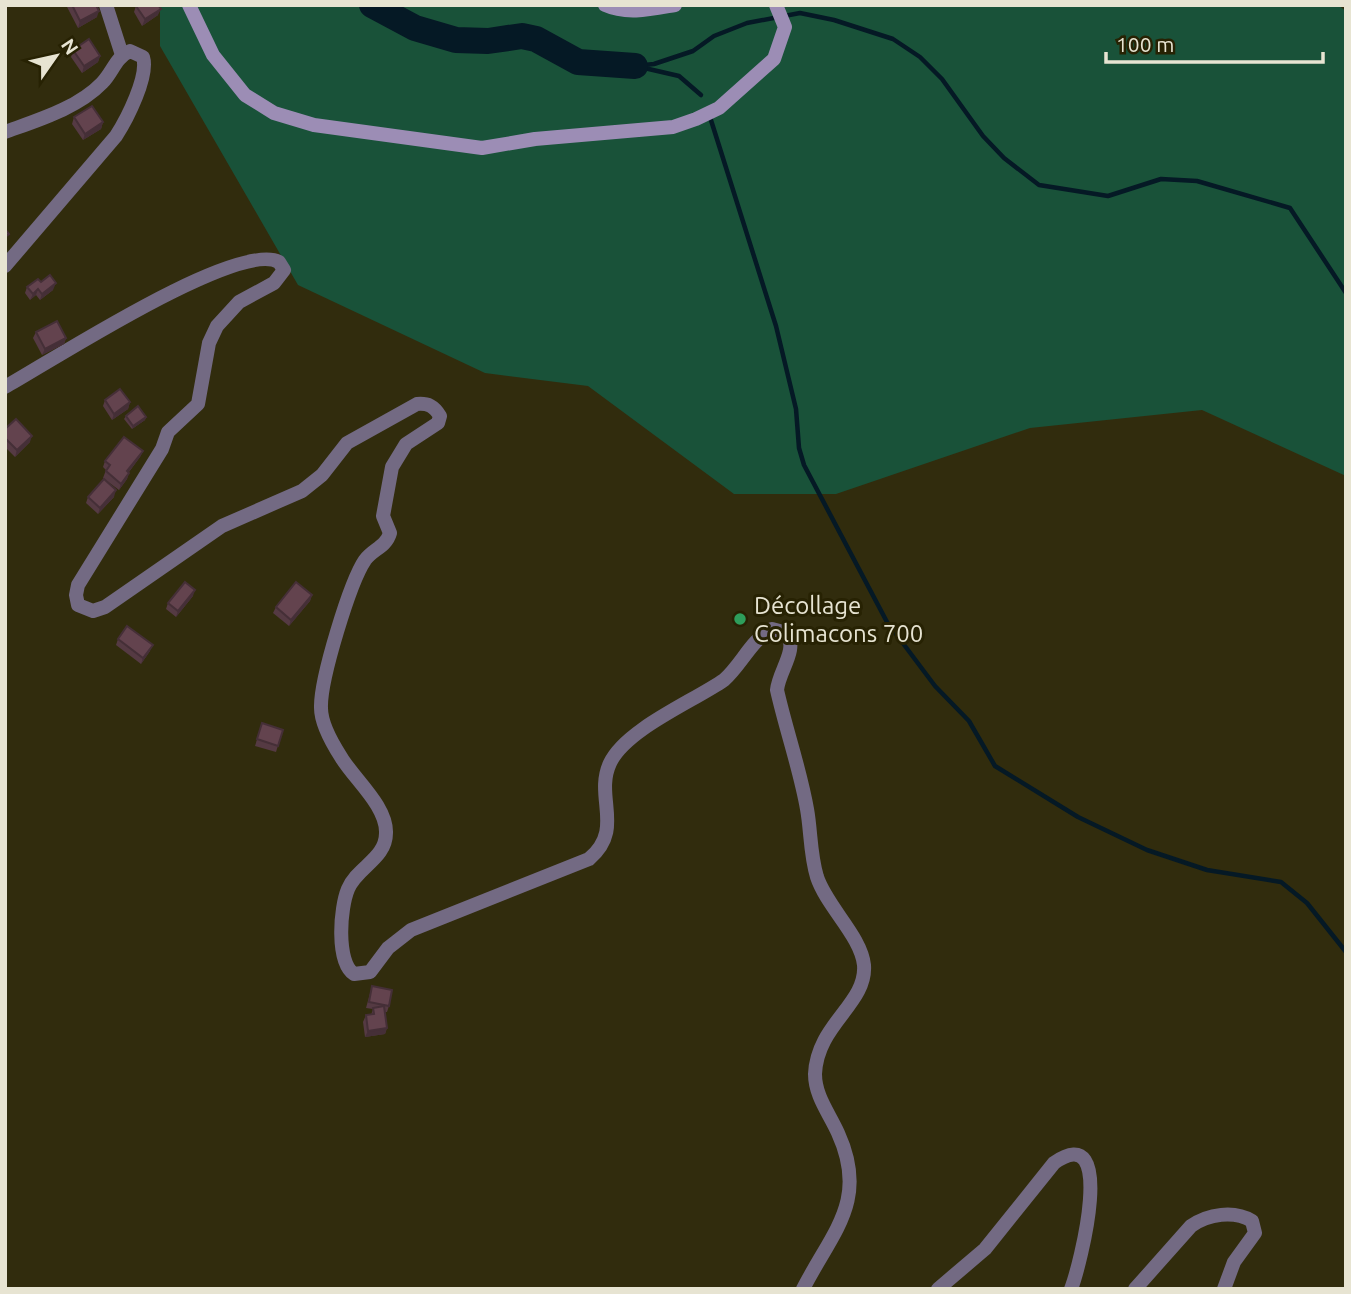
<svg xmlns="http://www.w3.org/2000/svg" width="1351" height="1294" font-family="Ubuntu,sans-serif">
<rect width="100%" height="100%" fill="#312c0d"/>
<!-- green -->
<polygon fill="#195239" points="160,5 1338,5 1346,11 1346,476 1202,410 1030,428 836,494 734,494 588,386 485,373 298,285 160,46"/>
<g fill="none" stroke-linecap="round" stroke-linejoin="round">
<!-- stream -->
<g stroke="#051925" stroke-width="4.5">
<polyline points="635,66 654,64 693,51 714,36 747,23 800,13 834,20 893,39 920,57 942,79 983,136 1004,158 1039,185 1108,196 1161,179 1197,181 1290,208 1346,293"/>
<polyline points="640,67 679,76 701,95"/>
<polyline points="710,117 776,326 796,409 799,448 804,465 887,622 935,686 969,721 995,766 1078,817 1147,850 1207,870 1281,882 1307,903 1346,952"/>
</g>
<!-- river -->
<polyline stroke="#051925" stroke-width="26" points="372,5 415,28 456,40 488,41 522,36 536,39 578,62 635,66"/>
<!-- minor -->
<g stroke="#736a83" stroke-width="14">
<polyline points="106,5 122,55"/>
<path d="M5,132C38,120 78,108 102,83C113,72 115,58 130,51L143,57C149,76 127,119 116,136L5,266"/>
<path d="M5,387C50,362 237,240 279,262L284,270L274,283L239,302L217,326L209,343L198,404L168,432L162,449L78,585L76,595L78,605L93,611L105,607L222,526L302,491L322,475L347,443L417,404C428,403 434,406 440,416L438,423L406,444L392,467L383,516L390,533C386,547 373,549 365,560C350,582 320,680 321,708C321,724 332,743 341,757C354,779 387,806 386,833C386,859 357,867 348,889C340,908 336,962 354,974L370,972L388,948L411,930L589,859C625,829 594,797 610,763C626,729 694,701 724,680C742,664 751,640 772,629L787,633C798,651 779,670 777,690C786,730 800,769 807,809C811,831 810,854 817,877C827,907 861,936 864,965C867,1004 817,1024 815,1074C815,1096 829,1113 838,1133C869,1201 832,1232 803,1289"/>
<path d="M938,1289L985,1249L1054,1163C1118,1118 1080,1266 1071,1289"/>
<path d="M1135,1289L1191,1226C1208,1214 1234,1210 1252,1221L1255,1233L1234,1262L1224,1289"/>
</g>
<!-- secondary -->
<g stroke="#9c8db5" stroke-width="14">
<polyline points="189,5 213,55 245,95 274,113 314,125 482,148 535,139 673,127 696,119 719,108 774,59 785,27 776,5"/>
<path d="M605,5C627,15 652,9 675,5"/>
</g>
</g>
<!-- wall -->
<g fill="#553a43">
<polygon points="66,5 96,5 97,17 78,28"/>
<polygon points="136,6 158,15 142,26 134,12"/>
<polygon points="73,50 100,56 98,62 82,73 71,57"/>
<polygon points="74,117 103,122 101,129 83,140 72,124"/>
<polygon points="41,282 53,290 40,300 36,295 30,300 25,293 27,287"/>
<polygon points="36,332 66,338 64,344 42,355 33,338"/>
<polygon points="105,400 130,402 128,409 112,420 103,406"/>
<polygon points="126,416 146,417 145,420 132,429 124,419"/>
<polygon points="5,429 30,442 15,457 5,447"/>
<polygon points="143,451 140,457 129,472 127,479 119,490 103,478 106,470 103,467 105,461"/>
<polygon points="88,497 114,497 98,514 86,503"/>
<polygon points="312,595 310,601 289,626 273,613 276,607"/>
<polygon points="193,596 176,617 166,609 168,603"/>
<polygon points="118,639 150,651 141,664 116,645"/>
<polygon points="262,723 283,730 276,752 255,746"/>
<polygon points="372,986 389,1006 387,1012 385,1012 387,1028 385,1034 365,1037 363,1022 366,1015 371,1015 373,1009 366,1008"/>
</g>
<!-- shaded-wall -->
<g fill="#452f37">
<polygon points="161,9 158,15 142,26 145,19"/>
<polygon points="99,11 97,17 78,28 80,21"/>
<polygon points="100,56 98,62 82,73 84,66"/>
<polygon points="103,122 101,129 83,140 85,134"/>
<polygon points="56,283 53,290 40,300 42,294"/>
<polygon points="38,289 36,295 30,300 33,294"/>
<polygon points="66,338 64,344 42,355 45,349"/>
<polygon points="130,402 128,409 112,420 114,414"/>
<polygon points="146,417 145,420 132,429 133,426"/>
<polygon points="32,436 30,442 15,457 17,450"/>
<polygon points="143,451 140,457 125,477 127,471"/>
<polygon points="129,473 127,479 119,490 121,484"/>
<polygon points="116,490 114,497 98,514 100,508"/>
<polygon points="195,590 193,596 176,617 178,611"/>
<polygon points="312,595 310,601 289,626 291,620"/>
<polygon points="153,645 150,651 141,664 143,658"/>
<polygon points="387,1028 385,1034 365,1037 368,1031"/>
</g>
<!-- building -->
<g fill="#63434e" stroke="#452f37" stroke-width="2">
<polygon points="72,5 96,5 99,11 80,21"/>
<polygon points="137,5 158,5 161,9 145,19 136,6"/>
<polygon points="89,39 100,56 84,66 73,50"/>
<polygon points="92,106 103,122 85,134 74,117"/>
<polygon points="5,229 9,234 5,237"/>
<polygon points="50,275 56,283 42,294 38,289 33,294 27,287 38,279 41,282"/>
<polygon points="57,321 66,338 45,349 36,332"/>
<polygon points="120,389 130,402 114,414 105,400"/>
<polygon points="138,406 146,417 133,426 126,416"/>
<polygon points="16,419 32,436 17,450 5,438 5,429"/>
<polygon points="124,437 143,451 127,471 129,473 121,484 106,471 110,465 105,461"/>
<polygon points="104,479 116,490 100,508 88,497"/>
<polygon points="185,582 195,590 178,611 168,603"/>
<polygon points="296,582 312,595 291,620 276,607"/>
<polygon points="127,626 153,645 143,658 118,639"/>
<polygon points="262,723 283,730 278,746 257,739"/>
<polygon points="372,986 392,990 389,1006 369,1002"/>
<polygon points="384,1006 387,1028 368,1031 366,1015 374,1014 373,1008"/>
</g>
<!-- markers -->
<circle fill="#2e9e5b" stroke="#272203" stroke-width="2.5" cx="740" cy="619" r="7"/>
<g text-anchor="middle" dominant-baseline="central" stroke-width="6" stroke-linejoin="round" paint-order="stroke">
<!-- poi labels -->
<g font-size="24" fill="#e7e4d2" stroke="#272203" text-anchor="start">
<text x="754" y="605">Décollage<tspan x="754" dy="28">Colimacons 700</tspan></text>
</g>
</g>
<!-- border -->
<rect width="1351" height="1294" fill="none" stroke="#e7e4d2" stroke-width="14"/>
<!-- north arrow -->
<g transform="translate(56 56) rotate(56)" stroke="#272203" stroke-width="5" paint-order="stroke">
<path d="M0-5L12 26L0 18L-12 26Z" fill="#e7e4d2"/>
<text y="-10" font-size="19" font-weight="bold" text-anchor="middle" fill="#e7e4d2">N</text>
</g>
<!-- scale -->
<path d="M1106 52v10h217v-10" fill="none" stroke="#e7e4d2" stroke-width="3.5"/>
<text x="1116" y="52" font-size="21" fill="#e7e4d2" stroke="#272203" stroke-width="5" paint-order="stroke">100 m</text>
</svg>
